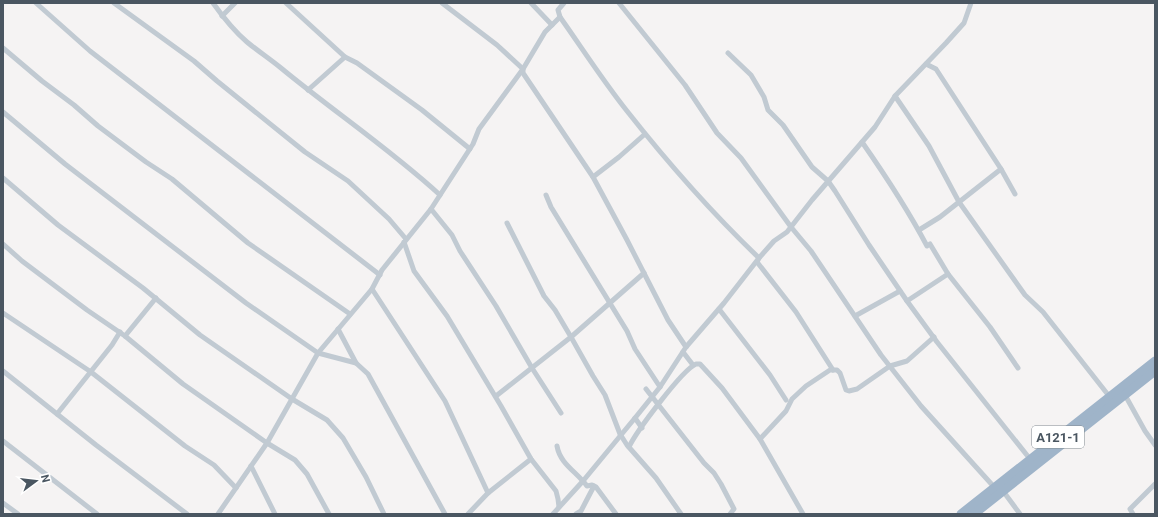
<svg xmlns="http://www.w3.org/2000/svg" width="1158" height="517" font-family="Roboto,sans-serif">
<rect width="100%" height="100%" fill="#f5f3f3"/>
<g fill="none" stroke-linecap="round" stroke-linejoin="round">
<!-- minor -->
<g stroke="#c1cad2" stroke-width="5">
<polyline points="36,3 90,51 380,275"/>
<polyline points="114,3 194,61 217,81 305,152 348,181 389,219 406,239"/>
<path d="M213,3C223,17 234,31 247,42C258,51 270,59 281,68C333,111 390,149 440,195"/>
<polyline points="286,3 345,57 308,90"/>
<polyline points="442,3 497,45 523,69 523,73 593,177 627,240 668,320 686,347"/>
<polyline points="531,3 552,25"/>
<path d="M564,3L558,10L560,17C582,48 603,81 627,111C668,163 711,212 759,258L757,262L796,312L833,370"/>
<polyline points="619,3 685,85 717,133 741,158 791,227 811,251 881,355 921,406 995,488"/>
<polyline points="222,16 235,3"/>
<polyline points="3,48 42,81 74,105 98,126 146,162 172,179 248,243 350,314"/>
<polyline points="728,53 751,75 764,97 768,110 783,125 812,167 828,181 835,191 869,245 907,301 937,342 1030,459"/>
<polyline points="345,57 357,63 422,110 470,149"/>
<polyline points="926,64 936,69 1001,169 1015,194"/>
<polyline points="895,96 929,146 959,202 1025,295 1043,312 1109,396"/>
<polyline points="3,112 65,164 246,303 318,353 356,363"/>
<path d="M862,142C885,175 908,210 927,246"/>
<polyline points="593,177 619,157 645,134"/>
<polyline points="3,178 58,225 143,288 200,335 292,399 327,420 343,438 366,477 384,514"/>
<polyline points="546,195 551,207 627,331 635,349 660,387"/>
<polyline points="431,209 452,235 460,251 496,306 532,368 561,413"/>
<polyline points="507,223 544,296 555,310 571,337 593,376 605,395 620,434 627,445 656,478 681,514"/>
<polyline points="919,230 940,217 1001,169"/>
<polyline points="404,242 414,271 447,316 501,406 531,459 556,491 558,499 559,507"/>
<polyline points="3,244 22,261 87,310 125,336 183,384 267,443 295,460 307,474 329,514"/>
<polyline points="930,244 948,274 990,327 1018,368"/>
<polyline points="372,289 445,401 488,493"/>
<polyline points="907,301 948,274"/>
<polyline points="719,309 770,375 786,400"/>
<polyline points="3,313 91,372 185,446 214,465 236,488"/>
<polyline points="855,316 900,291"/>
<polyline points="338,329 356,363 368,374 445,514"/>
<polyline points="125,336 156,298"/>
<polyline points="683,352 693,365"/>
<polyline points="3,371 96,445 187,514"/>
<polyline points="646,389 704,463 714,473 721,484 734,509 730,514"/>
<polyline points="1125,395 1145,431 1155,445"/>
<polyline points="496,396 571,337 644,273"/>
<polyline points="57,414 112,345 120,332"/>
<polyline points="635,418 642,428"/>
<polyline points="760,439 803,514"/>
<polyline points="3,441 97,514"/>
<path d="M557,446C560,464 577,472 587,486L592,485L596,487L616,514"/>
<path d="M629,447C636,432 682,370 696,364H700L722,388L760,439L786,411L792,399L806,386L830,370H837L840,373L846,390L849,391L857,389L890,366L907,361L934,337"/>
<polyline points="251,466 275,514"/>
<polyline points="1003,491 1020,514"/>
<polyline points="3,503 18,514"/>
<polyline points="218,514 267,443 318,353 372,289 382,270 431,209 473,144 479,129 523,69 545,32 560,17"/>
<polyline points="468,514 488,493 531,459"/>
<polyline points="553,514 583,481 635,418 660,387 686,347 724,303 759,258 774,241 787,232 812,200 875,127 895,96 946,43 964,23 971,3"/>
<polyline points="576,514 581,511 594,486"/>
<polyline points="1133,514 1130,509 1155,484"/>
</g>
<!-- trunk -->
<g stroke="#9fb4c9" stroke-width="9">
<polyline points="961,514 1155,361"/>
<polyline points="974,514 1155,371"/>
</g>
</g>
<g text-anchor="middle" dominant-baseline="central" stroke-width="4" stroke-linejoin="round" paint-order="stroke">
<!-- shield labels -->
<rect fill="#fff" stroke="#808990" stroke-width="1" x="1032" y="426" width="52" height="22" rx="3"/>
<g font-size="13" font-weight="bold" fill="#4a5661">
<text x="1058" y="437">A121-1</text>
</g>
</g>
<!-- border -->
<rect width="1158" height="517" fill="none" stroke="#4a5661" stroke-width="8"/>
<!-- north arrow -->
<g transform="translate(36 481) rotate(75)" stroke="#ffffff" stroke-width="3" paint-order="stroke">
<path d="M0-3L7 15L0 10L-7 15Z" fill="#4a5661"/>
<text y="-6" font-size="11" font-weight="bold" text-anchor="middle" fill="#4a5661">N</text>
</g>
</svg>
